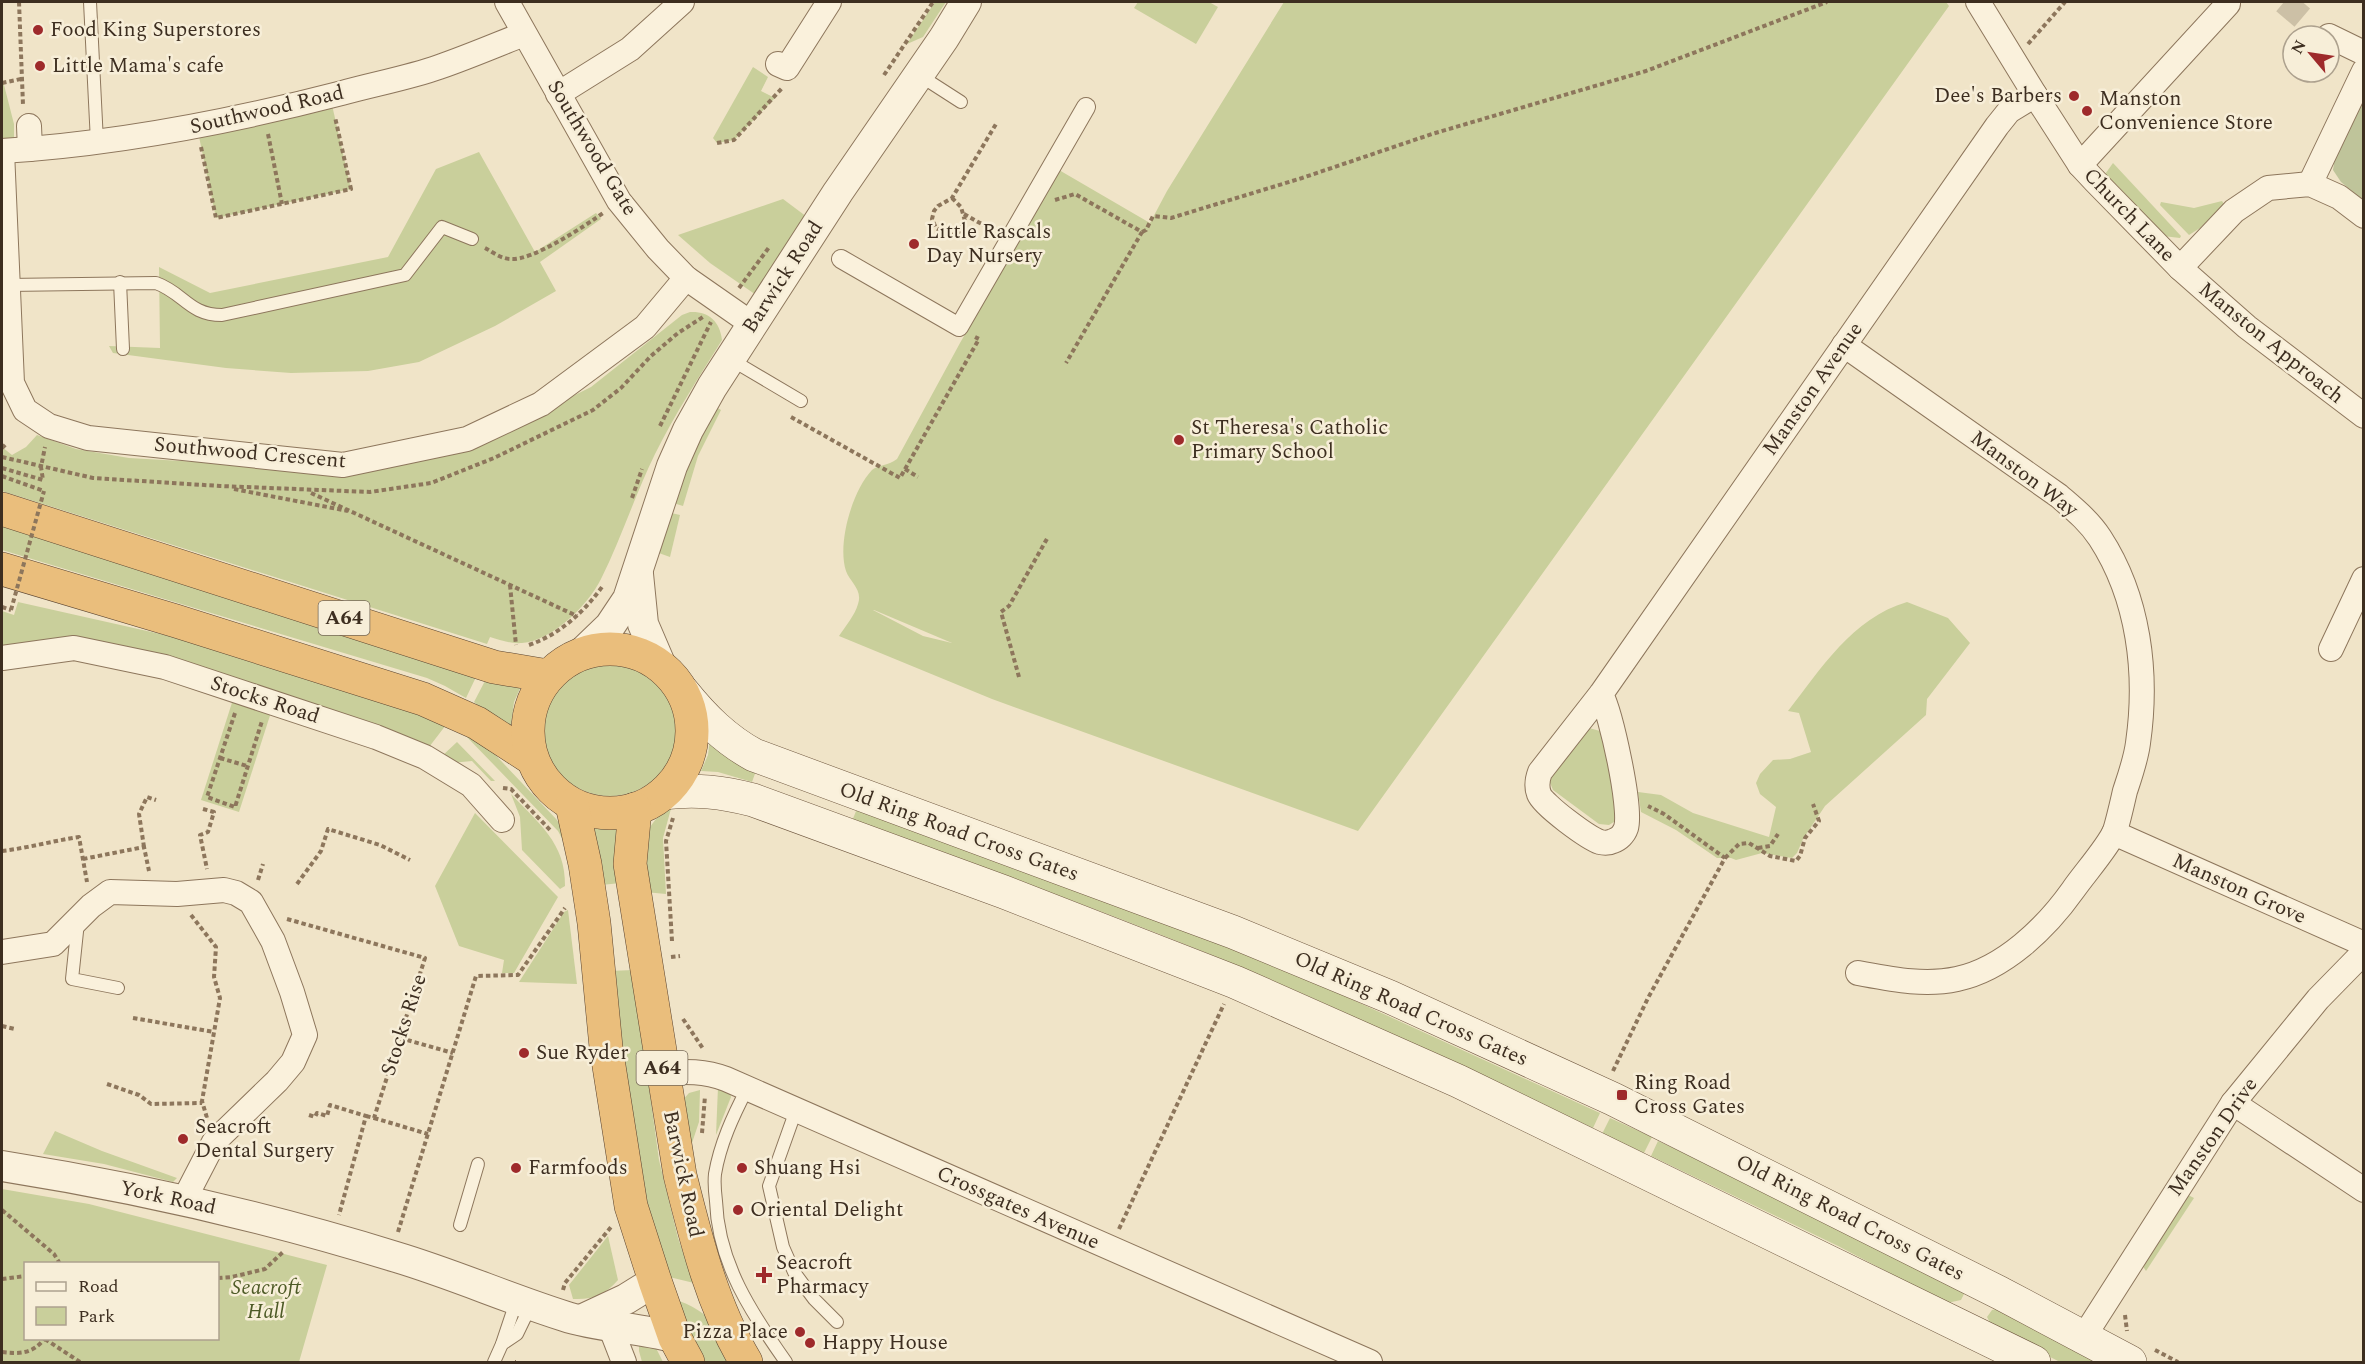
<svg xmlns="http://www.w3.org/2000/svg" width="2365" height="1364" font-family="Spectral,serif">
<rect width="100%" height="100%" fill="#f0e4c8"/>
<!-- green -->
<g fill="#c9cf9b" fill-rule="evenodd">
<polygon points="935,2 946,2 923,37 907,44"/>
<polygon points="1138,2 1209,2 1218,7 1196,44 1134,8"/>
<path d="M1284,2H1946L1949,6L1358,831L992,699L839,636C845,627 855,615 858,604C863,590 850,582 846,571C837,544 852,491 872,470C877,465 888,466 897,459L960,343L1059,170L1150,223L1167,191ZM873,610H874L952,643L923,636Z"/>
<polygon points="2,52 3,81 14,124 14,140 2,140"/>
<polygon points="753,67 768,77 761,91 775,98 734,140 717,143 713,138"/>
<polygon points="330,96 351,189 216,218 197,127"/>
<polygon points="479,152 535,252 596,213 601,219 540,262 556,291 495,326 419,362 368,371 291,373 226,368 113,353 109,346 160,348 159,267 210,293 388,257 436,169"/>
<polygon points="2113,163 2181,236 2180,238 2163,236 2103,177"/>
<polygon points="783,199 811,220 759,297 710,263 678,235"/>
<polygon points="2222,201 2224,204 2200,228 2189,235 2160,205 2161,202 2194,208"/>
<path d="M690,312C708,311 720,321 722,340C699,377 675,414 655,454C635,495 621,539 601,579C588,605 552,641 522,643C511,644 500,640 490,637L487,644L2,491V447L12,455L26,447L37,435L76,449L129,458L371,472L481,442L591,387L682,315Z"/>
<polygon points="716,407 721,410 698,456 683,506 670,502 677,482"/>
<polygon points="667,512 680,515 670,557 656,552"/>
<polygon points="2,524 476,677 466,698 445,686 427,678 2,550"/>
<polygon points="18,602 196,642 449,721 426,751 166,661 2,650 2,611 14,615"/>
<path d="M1907,602L1948,618L1970,643L1927,699L1926,715L1825,806L1803,839L1797,853L1792,858L1762,853L1736,860L1731,858H1717L1676,830L1641,812L1638,792L1661,795L1693,813L1769,837L1776,807L1760,794L1756,783L1760,774L1773,760L1790,759L1811,752L1799,713L1788,711C1821,669 1852,618 1907,602Z"/>
<circle cx="610" cy="729" r="67"/>
<polygon points="486,679 522,684 514,702 510,734 474,702"/>
<polygon points="236,690 274,703 239,812 201,800"/>
<polygon points="1589,728 1600,731 1605,734 1617,820 1609,825 1599,824 1553,790 1549,780 1550,775"/>
<polygon points="464,734 486,745 557,820 564,832 564,842 558,831"/>
<polygon points="710,738 757,768 752,782 718,772 701,771 708,755"/>
<polygon points="457,742 495,781 491,781 472,761 451,763 441,757"/>
<path d="M511,794C538,823 566,843 565,886L560,889L522,850L520,817Z"/>
<path d="M859,804L1120,901L1316,983L1600,1113L1593,1128C1465,1069 1339,1007 1209,954C1091,906 972,864 852,821Z"/>
<path d="M672,805L663,838L666,894L645,892C644,851 635,832 672,805Z"/>
<polygon points="475,813 558,897 514,973 502,973 504,960 459,946 435,886"/>
<polygon points="623,825 621,883 601,885 590,827"/>
<polygon points="568,910 577,984 519,982 564,912"/>
<polygon points="633,970 659,1160 678,1238 694,1283 661,1275 652,1245 610,971"/>
<polygon points="718,1087 730,1092 731,1097 716,1135"/>
<polygon points="700,1090 699,1122 691,1146 682,1101 689,1093"/>
<polygon points="1610,1118 1652,1137 1644,1153 1602,1134"/>
<polygon points="55,1131 102,1151 177,1178 173,1182 104,1164 43,1154"/>
<polygon points="1658,1141 1702,1161 1965,1292 1961,1300 1947,1303 1838,1246 1651,1156"/>
<path d="M2,1189L89,1204L327,1265L299,1362H2ZM26,1264H218V1338H26Z"/>
<polygon points="2188,1195 2194,1198 2146,1271 2142,1265"/>
<path d="M608,1236L618,1280C605,1295 593,1300 573,1299L569,1285Z"/>
<path d="M673,1299C712,1311 719,1330 736,1362H701Z"/>
<polygon points="1997,1309 2105,1362 2060,1362 1993,1328 1987,1317 1992,1310"/>
<polygon points="639,1338 652,1340 663,1362 642,1362 639,1351"/>
</g>
<!-- cemetery -->
<polygon fill="#bfc49a" points="2363,95 2363,200 2341,182 2333,170 2335,157"/>
<g fill="none" stroke-linecap="round" stroke-linejoin="round">
<!-- minor-tunnel -->
<polyline stroke="#ccc0a6" stroke-width="24" stroke-dasharray="24 12" stroke-linecap="butt" points="2284,2 2311,25"/>
<!-- service casing -->
<g stroke="#8d765c" stroke-width="14">
<g id="service">
<polyline points="90,2 97,142"/>
<polyline points="919,75 961,102"/>
<polyline points="120,282 123,349"/>
<path d="M7,285L156,283C184,293 189,315 222,315L405,275L442,227L472,239"/>
<polyline points="730,359 801,401"/>
<polyline points="78,922 72,979 118,988"/>
<path d="M747,1089C733,1116 720,1144 715,1174C714,1183 715,1193 716,1201C718,1263 752,1314 786,1362"/>
<polyline points="796,1110 769,1186 783,1247 794,1272 814,1299 837,1322"/>
<polyline points="460,1225 478,1164"/>
<polyline points="502,1344 517,1334 531,1305"/>
<polyline points="494,1362 502,1344 517,1299"/>
</g>
</g>
<!-- pedestrian casing -->
<g stroke="#8d765c" stroke-width="20">
<polyline id="pedestrian" points="841,259 959,327 1086,107"/>
</g>
<!-- minor casing -->
<g stroke="#8d765c" stroke-width="26">
<g id="minor">
<polyline points="507,2 619,201 658,249 686,278 752,324"/>
<polyline points="1978,2 2035,95 2080,165 2094,180 2180,268 2247,327 2364,416"/>
<polyline points="2329,36 2364,53"/>
<polyline points="778,64 787,68 829,2"/>
<polyline points="558,94 630,49 682,2"/>
<polyline points="29,126 30,149"/>
<polyline points="2,151 12,383 25,410 49,426 88,438 343,465 467,439 541,404 645,327 686,278"/>
<path d="M2,151C117,144 230,122 342,93C374,84 408,78 439,67C468,57 496,45 524,34"/>
<polyline points="2080,165 2228,4"/>
<polyline points="2310,184 2364,71"/>
<polyline points="2180,268 2234,211 2268,188 2310,184 2339,197 2364,216"/>
<path d="M1844,345L2059,496C2074,509 2089,521 2100,538C2139,598 2148,673 2138,743C2136,759 2130,776 2125,791C2122,804 2119,818 2115,831C2108,847 2084,874 2073,890C2046,928 2004,969 1957,979C1924,986 1891,979 1858,973"/>
<polyline points="2331,649 2364,579"/>
<polyline points="2,658 74,648 165,667 376,737 425,757 471,785 502,820"/>
<path d="M1601,694C1611,714 1632,808 1626,828C1624,834 1619,839 1613,841C1609,843 1604,843 1600,842C1588,838 1543,805 1539,794C1536,786 1537,780 1540,772L1601,694L1997,126L2009,111L2035,95"/>
<polyline points="2114,833 2364,944"/>
<polyline points="2,952 53,944 91,906 110,892 177,894 224,890 236,893 251,902 273,941 292,992 305,1035 293,1062 277,1081 214,1142 184,1200"/>
<path d="M663,1073C685,1071 705,1071 726,1079L1370,1362"/>
<polyline points="2233,1103 2364,1190"/>
<polyline points="610,1326 624,1362"/>
<polyline points="2083,1338 2233,1103 2318,999 2364,952"/>
</g>
</g>
<!-- tertiary casing -->
<g stroke="#8d765c" stroke-width="32">
<g id="tertiary">
<polyline points="638,574 643,624 661,666"/>
<polyline points="583,652 610,626 628,599 672,466 688,430 712,387 838,192 944,38 966,2"/>
<path d="M2,1166C135,1187 267,1217 396,1257C453,1274 507,1298 564,1316C600,1328 639,1327 675,1338"/>
<polyline points="581,1320 626,1299 655,1281"/>
</g>
</g>
<!-- secondary casing -->
<g stroke="#6f573f" stroke-width="34">
<g id="secondary">
<path d="M683,692C704,718 725,739 754,755L1233,932L1390,997L1613,1099L2000,1293L2130,1362"/>
<path d="M664,793C696,789 722,792 753,800L1004,892L1235,982L1458,1081L2034,1362"/>
</g>
</g>
<!-- trunk casing -->
<g stroke="#5b4430" stroke-width="34">
<g id="trunk">
<polyline points="2,509 494,667 548,676"/>
<polyline points="2,569 176,621 423,699 477,723 531,758"/>
<circle cx="610" cy="731" r="82"/>
<polyline points="572,805 585,864 594,923 606,1047 631,1206 655,1281 675,1338 688,1362"/>
<path d="M635,809L630,864L680,1175C696,1239 712,1305 746,1362"/>
</g>
</g>
<!-- path -->
<g stroke="#8d765c" stroke-width="4" stroke-dasharray="4.5 3" stroke-linecap="butt">
<polyline points="19,2 23,105"/>
<polyline points="2028,44 2065,2"/>
<polyline points="884,75 933,2"/>
<polyline points="2,83 21,79"/>
<polyline points="268,134 282,204"/>
<polyline points="717,143 734,140 783,87"/>
<polyline points="201,147 216,218 351,189 335,117"/>
<polyline points="952,198 961,207 965,221 959,232 950,236 936,228 932,219 934,211 938,206 952,198 996,124"/>
<polyline points="1055,200 1075,194 1142,232 1066,363"/>
<polyline points="964,214 994,231"/>
<polyline points="1142,232 1146,230 1153,216 1171,218 1302,178 1432,134 1646,71 1827,2"/>
<polyline points="935,239 940,230"/>
<path d="M485,248C493,252 501,259 511,259C532,261 585,226 603,213"/>
<polyline points="739,288 770,246"/>
<polyline points="791,417 900,478 979,339 975,337"/>
<polyline points="660,426 711,322"/>
<polyline points="2,448 7,443"/>
<polyline points="2,457 93,478 220,486 370,492 431,483 494,458 593,410 621,388 651,356 678,333 703,317"/>
<polyline points="2,468 43,480 41,467 45,447"/>
<polyline points="905,469 918,477"/>
<polyline points="2,476 44,491"/>
<polyline points="234,489 348,511"/>
<polyline points="311,493 577,616"/>
<polyline points="632,498 642,469"/>
<polyline points="510,585 516,645"/>
<polyline points="2,607 11,610"/>
<path d="M529,645C560,634 583,613 602,587"/>
<polyline points="1019,677 1001,612 1009,606 1048,537"/>
<polyline points="235,713 207,797 235,807 262,721"/>
<polyline points="220,758 247,766"/>
<polyline points="503,788 511,789 550,830"/>
<polyline points="203,809 214,812 208,832 200,835 207,869"/>
<polyline points="144,847 139,814 147,797 156,800"/>
<polyline points="1758,848 1770,846 1778,834"/>
<path d="M2,851C28,848 52,841 79,837L87,882"/>
<polyline points="1725,858 1739,844 1749,843 1770,856 1796,861 1800,856 1805,838 1819,821 1813,804"/>
<polyline points="83,859 144,847 149,871"/>
<polyline points="258,880 263,864"/>
<polyline points="297,884 321,851 328,829 380,845 410,860"/>
<polyline points="191,915 216,947 214,977 220,998 202,1101 207,1118"/>
<polyline points="287,919 425,958 374,1118 366,1116"/>
<polyline points="672,941 666,841 673,818"/>
<polyline points="671,957 680,956"/>
<polyline points="133,1018 214,1032"/>
<polyline points="683,1019 704,1050"/>
<polyline points="2,1026 15,1029"/>
<polyline points="400,1038 453,1053"/>
<polyline points="1613,1071 1648,998 1725,858 1664,814 1648,806"/>
<polyline points="107,1084 139,1095 151,1104 202,1103"/>
<polyline points="309,1115 315,1117 317,1113 327,1116 330,1105 366,1116 339,1215"/>
<polyline points="374,1118 428,1134"/>
<polyline points="702,1133 705,1096"/>
<polyline points="2,1210 54,1254 60,1264"/>
<polyline points="1119,1229 1224,1004"/>
<polyline points="398,1232 476,976 518,975 565,908"/>
<polyline points="218,1278 232,1277 265,1269 284,1251"/>
<polyline points="2,1279 26,1276"/>
<polyline points="563,1290 565,1283 611,1227"/>
<polyline points="2125,1315 2127,1331"/>
<polyline points="45,1339 80,1362"/>
<polyline points="2155,1350 2178,1362"/>
<path d="M2,1352C20,1354 33,1354 45,1338"/>
<polyline points="515,1362 516,1362"/>
</g>
<!-- service -->
<use href="#service" stroke="#faf1dc" stroke-width="12"/>
<!-- pedestrian -->
<use href="#pedestrian" stroke="#faf1dc" stroke-width="18"/>
<!-- minor -->
<use href="#minor" stroke="#faf1dc" stroke-width="24"/>
<!-- tertiary -->
<use href="#tertiary" stroke="#faf1dc" stroke-width="30"/>
<!-- secondary -->
<use href="#secondary" stroke="#faf1dc" stroke-width="33"/>
<!-- trunk -->
<use href="#trunk" stroke="#eabe7c" stroke-width="33"/>
<!-- path-bridge -->
<polyline stroke="#8d765c" stroke-width="4" stroke-dasharray="4.5 3" stroke-linecap="butt" points="11,610 44,491"/>
</g>
<!-- markers -->
<g fill="#9e2a2b" stroke="#f7eed8" stroke-width="2">
<circle cx="38" cy="30" r="6"/>
<circle cx="40" cy="66" r="6"/>
<circle cx="2074" cy="96" r="6"/>
<circle cx="2087" cy="111" r="6"/>
<circle cx="914" cy="244" r="6"/>
<circle cx="1179" cy="440" r="6"/>
<circle cx="524" cy="1053" r="6"/>
<rect x="1616" y="1089" width="12" height="12" rx="3"/>
<circle cx="183" cy="1139" r="6"/>
<circle cx="516" cy="1168" r="6"/>
<circle cx="742" cy="1168" r="6"/>
<circle cx="738" cy="1210" r="6"/>
<path d="M761 1266h6v6h6v6h-6v6h-6v-6h-6v-6h6z"/>
<circle cx="800" cy="1332" r="6"/>
<circle cx="810" cy="1343" r="6"/>
</g>
<g text-anchor="middle" dominant-baseline="central" stroke-width="5" stroke-linejoin="round" paint-order="stroke">
<!-- shield labels -->
<g fill="#f7eed8" stroke="#756857" stroke-width="1.5">
<rect x="318.5" y="601" width="51" height="34" rx="4.5"/>
<rect x="636.5" y="1051" width="51" height="34" rx="4.5"/>
</g>
<g font-size="20" font-weight="bold" fill="#3d2e20">
<text x="344" y="618">A64</text>
<text x="662" y="1068">A64</text>
</g>
<!-- poi labels -->
<g font-size="21" fill="#3d2e20" stroke="#f7eed8" text-anchor="start">
<text x="50" y="30">Food King Superstores</text>
<text x="52" y="66">Little Mama's cafe</text>
<text x="2062" y="96" text-anchor="end">Dee's Barbers</text>
<text x="2099" y="99">Manston<tspan x="2099" dy="24">Convenience Store</tspan></text>
<text x="926" y="232">Little Rascals<tspan x="926" dy="24">Day Nursery</tspan></text>
<text x="1191" y="428">St Theresa's Catholic<tspan x="1191" dy="24">Primary School</tspan></text>
<text x="536" y="1053">Sue Ryder</text>
<text x="1634" y="1083">Ring Road<tspan x="1634" dy="24">Cross Gates</tspan></text>
<text x="195" y="1127">Seacroft<tspan x="195" dy="24">Dental Surgery</tspan></text>
<text x="528" y="1168">Farmfoods</text>
<text x="754" y="1168">Shuang Hsi</text>
<text x="750" y="1210">Oriental Delight</text>
<text x="776" y="1263">Seacroft<tspan x="776" dy="24">Pharmacy</tspan></text>
<text x="788" y="1332" text-anchor="end">Pizza Place</text>
<text x="822" y="1343">Happy House</text>
</g>
<!-- street labels -->
<g font-size="21" fill="#3d2e20" stroke="#f7eed8">
<text transform="translate(267 110) rotate(-13)">Southwood Road</text>
<text transform="translate(592 148) rotate(59)">Southwood Gate</text>
<text transform="translate(2129 215) rotate(46)">Church Lane</text>
<text transform="translate(783 277) rotate(-57)">Barwick Road</text>
<text transform="translate(2271 343) rotate(39)">Manston Approach</text>
<text transform="translate(1813 389) rotate(-55)">Manston Avenue</text>
<text transform="translate(250 453) rotate(5)">Southwood Crescent</text>
<text transform="translate(2024 474) rotate(37)">Manston Way</text>
<text transform="translate(265 700) rotate(18)">Stocks Road</text>
<text transform="translate(959 832) rotate(20)">Old Ring Road Cross Gates</text>
<text transform="translate(2239 889) rotate(24)">Manston Grove</text>
<text transform="translate(1411 1009) rotate(24)">Old Ring Road Cross Gates</text>
<text transform="translate(404 1025) rotate(-72)">Stocks Rise</text>
<text transform="translate(2213 1137) rotate(-55)">Manston Drive</text>
<text transform="translate(683 1174) rotate(78)">Barwick Road</text>
<text transform="translate(168 1198) rotate(12)">York Road</text>
<text transform="translate(1018 1208) rotate(24)">Crossgates Avenue</text>
<text transform="translate(1850 1218) rotate(27)">Old Ring Road Cross Gates</text>
</g>
<!-- park labels -->
<g font-size="21" font-style="italic" fill="#4d5a26" stroke="#f7eed8">
<text x="266" y="1288">Seacroft<tspan x="266" dy="24">Hall</tspan></text>
</g>
</g>
<!-- border -->
<rect width="2365" height="1364" fill="none" stroke="#3d2e20" stroke-width="6"/>
<!-- legend -->
<rect x="24" y="1262" width="195" height="78" fill="#f7eed8" stroke="#ada18e" stroke-width="1.5"/>
<rect x="36" y="1282" width="30" height="9" fill="#faf1dc" stroke="#ada18e" stroke-width="1.5"/>
<text x="78" y="1292" font-size="18" fill="#3d2e20">Road</text>
<rect x="36" y="1307" width="30" height="18" fill="#c9cf9b" stroke="#ada18e" stroke-width="1.5"/>
<text x="78" y="1322" font-size="18" fill="#3d2e20">Park</text>
<!-- north arrow -->
<g transform="translate(2311 54) rotate(299)"><circle r="28" fill="#f7eed8" stroke="#ada18e" stroke-width="1.5"/>
<path d="M0-4.5L10 22L0 15L-10 22Z" fill="#9e2a2b"/>
<text y="-9" font-size="16" font-weight="bold" text-anchor="middle" fill="#3d2e20">N</text>
</g>
</svg>
